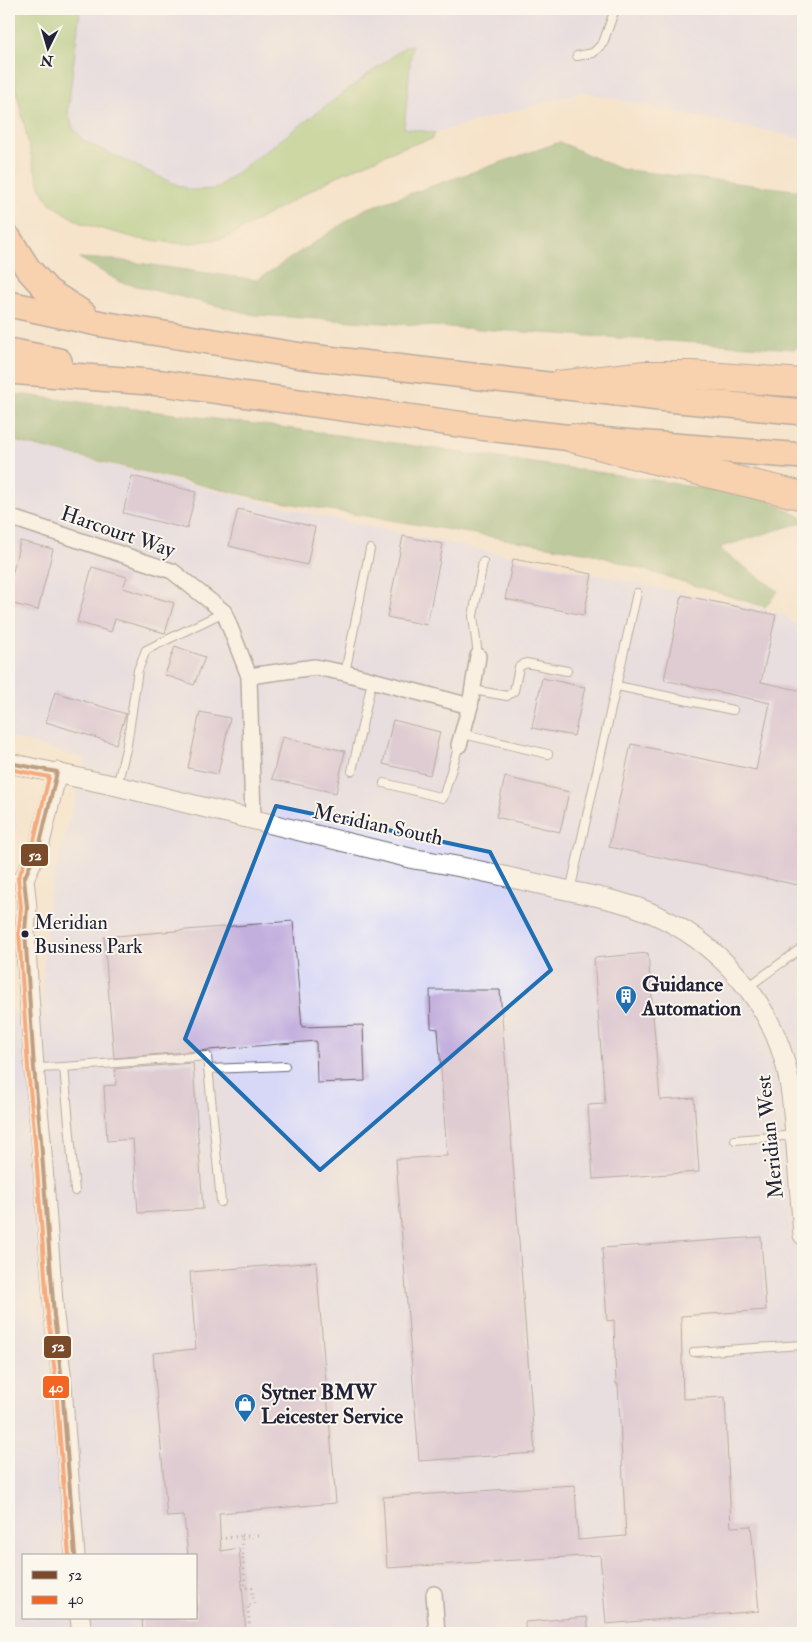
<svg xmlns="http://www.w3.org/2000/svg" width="812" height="1642" font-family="'IM FELL Double Pica',serif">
<rect width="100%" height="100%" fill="#fbf7ec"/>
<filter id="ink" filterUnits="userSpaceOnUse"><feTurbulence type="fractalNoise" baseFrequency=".02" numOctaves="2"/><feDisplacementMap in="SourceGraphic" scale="10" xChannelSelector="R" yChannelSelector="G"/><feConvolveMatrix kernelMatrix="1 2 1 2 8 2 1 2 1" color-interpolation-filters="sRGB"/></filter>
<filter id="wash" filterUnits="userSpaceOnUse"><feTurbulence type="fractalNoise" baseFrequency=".0096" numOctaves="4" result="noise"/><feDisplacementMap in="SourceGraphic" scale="20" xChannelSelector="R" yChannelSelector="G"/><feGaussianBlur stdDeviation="1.12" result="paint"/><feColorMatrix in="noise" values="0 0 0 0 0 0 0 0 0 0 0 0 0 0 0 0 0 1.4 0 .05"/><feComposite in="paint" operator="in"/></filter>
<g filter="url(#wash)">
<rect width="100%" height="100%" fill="#f6e3ca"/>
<!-- built -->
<g fill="#d7d7f8" fill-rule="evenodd">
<polygon points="72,9 803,9 803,139 583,92 412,139 218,210 64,140"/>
<path d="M9,441L317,515L784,614L803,632V1633H9V1013L40,1011L49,894L86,759L9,737ZM24,1556H196V1618H24Z"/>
<polygon points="9,804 15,810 17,824 9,876"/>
</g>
<!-- green -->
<polygon fill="#99c877" stroke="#5e7559" points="9,9 80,9 68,111 73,128 84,141 166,180 190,190 215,189 406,46 412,45 404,128 435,133 432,139 401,148 335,177 226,238 184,244 139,239 80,223 50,203 41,189 33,164 17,93 9,72"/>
<!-- forest -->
<g fill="#7aac68" stroke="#4e6752">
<polygon points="560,142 620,169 803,191 803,343 795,349 255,315 120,282 79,258 117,260 257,280 365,209"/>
<polygon points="9,393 310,431 660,481 768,500 803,518 803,522 718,548 778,591 765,607 589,553 257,498 9,440"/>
</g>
<g id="blocks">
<!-- building -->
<g fill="#c3afde">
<polygon points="132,476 196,492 187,529 123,513"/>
<polygon points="238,509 315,527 307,565 229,546"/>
<polygon points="403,536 443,544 427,625 387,617"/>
<polygon points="20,541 53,549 38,610 9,603 9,589"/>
<polygon points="513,559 592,574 584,615 505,599"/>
<polygon points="92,567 127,577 123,588 174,603 165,633 115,619 111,632 77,622"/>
<polygon points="682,595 776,615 761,682 803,691 803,886 609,847 631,744 756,770 770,703 664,680"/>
<polygon points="175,646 205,657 194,685 165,675"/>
<polygon points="542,678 585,687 574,736 532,728"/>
<polygon points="55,692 126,714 116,744 46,722"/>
<polygon points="200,712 230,718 218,774 188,768"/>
<polygon points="393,720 440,732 430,775 383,764"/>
<polygon points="282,737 345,751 336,793 272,779"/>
<polygon points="505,777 569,792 560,832 496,817"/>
<polygon points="293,921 302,1027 363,1025 365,1081 317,1083 316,1041 114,1058 104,937"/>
<polygon points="648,953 660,1100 694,1098 699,1172 593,1179 588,1105 605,1104 594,958"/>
<polygon points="430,990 500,990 535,1453 419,1461 396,1159 447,1156 438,1029 431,1028"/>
<polygon points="193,1063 203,1209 138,1213 133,1139 107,1141 104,1086 116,1085 115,1069"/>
<polygon points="761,1237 766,1310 681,1316 683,1399 725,1397 731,1527 751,1526 759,1611 606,1624 600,1555 387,1568 383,1497 575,1485 578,1540 626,1536 618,1384 616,1384 614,1320 607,1321 602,1248"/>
<polygon points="316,1262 336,1503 219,1513 221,1551 239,1548 246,1633 143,1633 142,1618 196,1618 196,1556 188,1556 184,1516 167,1517 153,1353 196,1349 190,1272"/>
<polygon points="587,1617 589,1633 525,1633 525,1622"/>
</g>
</g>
</g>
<g filter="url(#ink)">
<use href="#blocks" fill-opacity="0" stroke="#6c666d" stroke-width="1"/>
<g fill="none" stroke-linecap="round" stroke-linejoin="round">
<!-- service casing -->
<g stroke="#6c666d" stroke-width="10">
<g id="service">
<polyline points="577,56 593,53 603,43 615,9"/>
<polyline points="478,656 473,616 483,562"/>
<polyline points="345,673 370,549"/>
<polyline points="617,686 733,710"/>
<polyline points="473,690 507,696 514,691 519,667 526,663 567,671"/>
<polyline points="463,734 548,754"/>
<polyline points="352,771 372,681"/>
<polyline points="384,783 443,798 459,745"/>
<polyline points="117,786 127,745 138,670 146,650 224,612"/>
<polyline points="9,877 24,879"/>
<polyline points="570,891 637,593"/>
<polyline points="748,987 803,947"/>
<polyline points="64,1067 75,1191"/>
<polyline points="34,1068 64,1067 207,1056 221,1202"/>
<polyline points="208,1069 285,1066"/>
<polyline points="735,1140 795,1135"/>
<polyline points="694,1352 803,1345"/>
</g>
</g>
<!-- minor casing -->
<g stroke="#6c666d" stroke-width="18">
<g id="minor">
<polyline points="9,517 172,571 224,612 249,676 253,819"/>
<polyline points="249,676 315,667 345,673 470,706"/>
<polyline points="459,745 470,706 478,656"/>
<polyline points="434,1594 437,1633"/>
</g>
</g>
<!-- tertiary casing -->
<g stroke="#6c666d" stroke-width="21">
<g id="tertiary">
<path d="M9,763L117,786L414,859C459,865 503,876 548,886C577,893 607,897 636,907C704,931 763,988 784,1059C792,1087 793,1116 796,1145C798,1175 801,1205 803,1235"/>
<polyline points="57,772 40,843 24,879 27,907 25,931 27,965 34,1068 41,1140 54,1316 61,1373 75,1556"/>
<polyline points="80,1618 82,1633"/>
</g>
</g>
<!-- trunk casing -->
<g stroke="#6c666d" stroke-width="28">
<g id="trunk">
<polyline points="9,239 28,269 48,291 84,314"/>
<polyline points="9,304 102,324 302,356 668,399 803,412"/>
<polyline points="9,351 59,361"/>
<polyline points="9,371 162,383 487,428 572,438 803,456"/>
</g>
</g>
<!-- motorway casing -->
<g stroke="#6c666d" stroke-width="30">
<g id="motorway">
<polyline points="559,385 645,375 692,375 803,383"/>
<polyline points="572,438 670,464 803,496"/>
</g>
</g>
<!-- path -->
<g stroke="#6c666d" stroke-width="3" stroke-dasharray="1 4" stroke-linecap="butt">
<polyline points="242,1536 258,1536"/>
<polyline points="220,1539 242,1536 245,1587 252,1588 254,1604 248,1605 250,1633"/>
</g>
<!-- service -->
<use href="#service" stroke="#fff" stroke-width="8"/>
<!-- minor -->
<use href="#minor" stroke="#fff" stroke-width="15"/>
<!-- tertiary -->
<use href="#tertiary" stroke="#fff" stroke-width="19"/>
<!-- trunk -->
<use href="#trunk" stroke="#fabb8c" stroke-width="25"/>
<!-- motorway -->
<use href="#motorway" stroke="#fabb8c" stroke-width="28"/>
<!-- bus-1 casing -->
<g stroke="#fbf7ec" stroke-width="8">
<polyline id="bus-1" points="9,763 57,772 40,843 24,879 27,907 25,931 34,1068 41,1140 54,1316 61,1373 75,1556"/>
</g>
<!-- bus-2 casing -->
<g stroke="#fbf7ec" stroke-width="8">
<polyline id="bus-2" points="9,769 49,777 34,841 18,878 21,907 19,931 28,1068 35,1141 48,1316 55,1374 69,1556"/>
</g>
<!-- bus-1 -->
<use href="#bus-1" stroke="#7a4b2a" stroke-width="4"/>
<!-- bus-2 -->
<use href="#bus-2" stroke="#f26522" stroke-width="4"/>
</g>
</g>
<!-- marked area -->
<path d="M0 0H812V1642H0ZM276,806L490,852L551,970L320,1170L185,1039Z" fill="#f6e3ca" fill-opacity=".55" fill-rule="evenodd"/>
<path fill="none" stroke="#1f6fb2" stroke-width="4" stroke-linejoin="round" d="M276,806L490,852L551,970L320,1170L185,1039Z"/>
<!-- icons -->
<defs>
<g id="building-pin" transform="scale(1.125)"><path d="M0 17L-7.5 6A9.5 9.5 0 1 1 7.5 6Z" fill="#1f6fb2" stroke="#fbf7ec"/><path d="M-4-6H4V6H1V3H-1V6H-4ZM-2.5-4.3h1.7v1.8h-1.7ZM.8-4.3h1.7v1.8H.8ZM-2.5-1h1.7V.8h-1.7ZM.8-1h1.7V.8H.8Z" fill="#fff"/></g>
<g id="shop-pin" transform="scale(1.125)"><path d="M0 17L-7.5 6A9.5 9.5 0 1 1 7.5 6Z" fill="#1f6fb2" stroke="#fbf7ec"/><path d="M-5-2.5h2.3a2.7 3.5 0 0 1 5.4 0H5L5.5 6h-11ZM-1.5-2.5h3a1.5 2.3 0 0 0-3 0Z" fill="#fff"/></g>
</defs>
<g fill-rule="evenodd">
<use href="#building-pin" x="626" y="996"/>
<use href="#shop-pin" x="245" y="1404"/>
</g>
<!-- markers -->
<circle fill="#22223b" stroke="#fbf7ec" stroke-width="2" cx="25" cy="934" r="4.5"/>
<g text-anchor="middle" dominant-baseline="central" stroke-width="4" stroke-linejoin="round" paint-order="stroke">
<!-- bus labels -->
<g font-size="20" fill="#22223b" stroke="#fbf7ec" text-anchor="start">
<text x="34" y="922">Meridian<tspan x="34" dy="24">Business Park</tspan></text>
</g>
<!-- street labels -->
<g font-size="21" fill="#22223b" stroke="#fbf7ec">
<text transform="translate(118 532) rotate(19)">Harcourt Way</text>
<text transform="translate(378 825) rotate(12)">Meridian South</text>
<text transform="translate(770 1137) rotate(-96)">Meridian West</text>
</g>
<!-- poi labels -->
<g font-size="21" font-weight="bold" fill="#22223b" stroke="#fbf7ec" text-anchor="start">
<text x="642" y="984">Guidance<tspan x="642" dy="24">Automation</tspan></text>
<text x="261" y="1392">Sytner BMW<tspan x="261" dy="24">Leicester Service</tspan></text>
</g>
</g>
<g stroke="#fbf7ec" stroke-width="2">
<rect x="20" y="843" width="29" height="24" rx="5" fill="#7a4b2a"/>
<rect x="43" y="1335" width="29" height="24" rx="5" fill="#7a4b2a"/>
<rect x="42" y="1375" width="28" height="24" rx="5" fill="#f26522"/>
</g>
<g font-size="14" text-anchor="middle" font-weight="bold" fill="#fff">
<text x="35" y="860">52</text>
<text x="58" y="1351">52</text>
<text x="56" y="1392">40</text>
</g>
<!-- margin -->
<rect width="812" height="1642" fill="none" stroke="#fbf7ec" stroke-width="30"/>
<!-- legend -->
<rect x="22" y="1554" width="175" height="65" fill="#fbf7ec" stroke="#a4a2a5"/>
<rect x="32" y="1571" width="25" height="8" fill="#7a4b2a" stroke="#a4a2a5"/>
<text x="68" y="1580" font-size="15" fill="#22223b">52</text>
<rect x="32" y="1596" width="25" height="8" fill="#f26522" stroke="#a4a2a5"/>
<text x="68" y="1604" font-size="15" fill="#22223b">40</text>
<!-- north arrow -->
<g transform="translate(48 48) rotate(185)" stroke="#fbf7ec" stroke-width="4" paint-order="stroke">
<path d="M0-4L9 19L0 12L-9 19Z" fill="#22223b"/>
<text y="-8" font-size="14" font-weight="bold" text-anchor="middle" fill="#22223b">N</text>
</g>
</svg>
